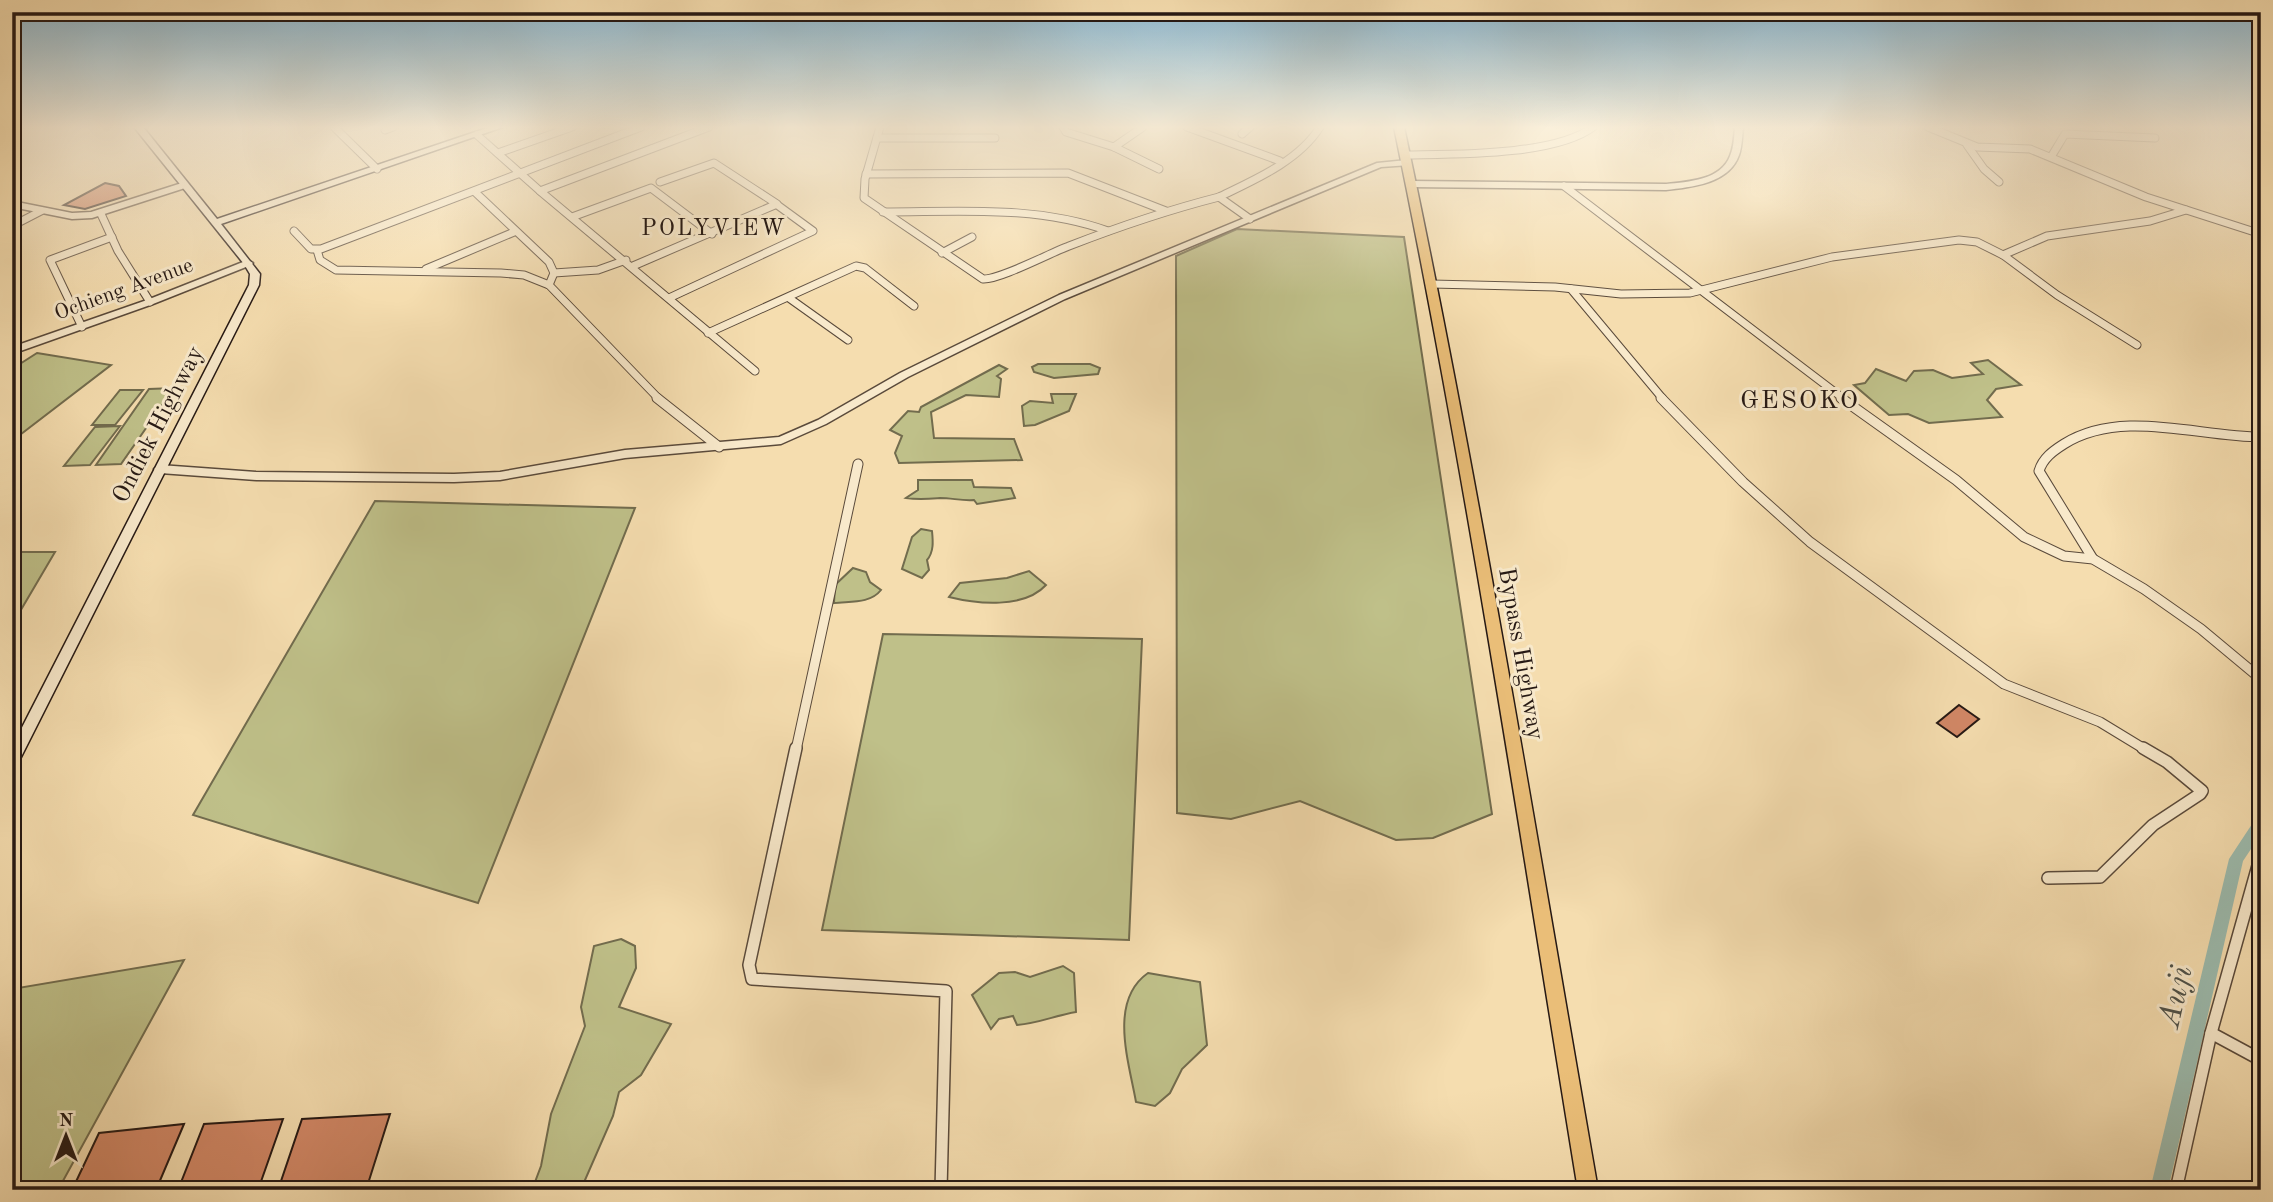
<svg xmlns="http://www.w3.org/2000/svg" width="2273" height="1202" font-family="'Old Standard TT',serif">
<rect width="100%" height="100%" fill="#f5ddaf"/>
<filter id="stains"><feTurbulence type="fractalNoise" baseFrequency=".00286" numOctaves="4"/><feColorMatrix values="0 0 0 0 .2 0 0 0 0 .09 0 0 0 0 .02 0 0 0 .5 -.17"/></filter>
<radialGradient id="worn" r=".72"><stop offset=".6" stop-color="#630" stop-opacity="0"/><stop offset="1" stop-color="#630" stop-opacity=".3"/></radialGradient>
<!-- green -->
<g fill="#bfc089" stroke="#726c4e" stroke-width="2">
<polygon points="1237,229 1404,237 1492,814 1433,838 1396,840 1300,801 1231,819 1177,813 1176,256"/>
<polygon points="37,353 111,365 12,441 12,369"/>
<polygon points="1988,360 2021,385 1996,389 1987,400 2002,417 1929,423 1908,414 1889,415 1854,385 1865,383 1876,369 1906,381 1914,371 1933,370 1952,378 1983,374 1971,363"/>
<polygon points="1038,364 1090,364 1100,368 1098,374 1054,378 1034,372 1032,367"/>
<polygon points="999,365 1007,369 997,376 1001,379 999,397 966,395 931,412 934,438 1014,439 1022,460 899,463 895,453 902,436 890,430 908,411 919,412 921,407"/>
<polygon points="174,388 121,464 96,465 149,389"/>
<polygon points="120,390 143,390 115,425 92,425"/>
<polygon points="1051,394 1076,394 1069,411 1035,425 1024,426 1022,406 1030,401 1053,403"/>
<polygon points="120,426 90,465 64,466 95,427"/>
<path d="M918,480H972L974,487L1011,488L1015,498L977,504L974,500C962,501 952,498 940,498C928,499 919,500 906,498L918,490Z"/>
<polygon points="375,501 635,508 478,903 193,815"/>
<path d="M921,529L932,531C933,541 934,552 927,560L929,570L922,578L902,569L912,537Z"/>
<polygon points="12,552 55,552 12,625"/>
<path d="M853,568L866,572L870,582L881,590C870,604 850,601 834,603L835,585Z"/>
<path d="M1029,571L1046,585C1024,609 977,604 949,597L960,583L1007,578Z"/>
<polygon points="883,634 1142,639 1129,940 822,930"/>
<polygon points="621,939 635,946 636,968 619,1007 671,1024 641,1075 619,1092 613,1116 585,1180 585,1190 532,1190 541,1166 551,1114 585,1026 581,1007 594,946"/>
<polygon points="184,960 58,1190 12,1190 12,989"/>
<path d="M1063,966L1074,973L1076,1012C1053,1016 1040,1023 1017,1025L1013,1016L999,1019L991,1029L972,995L999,973L1015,972L1030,977Z"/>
<path d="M1148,973L1200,982L1207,1045L1182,1069L1170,1093L1155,1106L1136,1102C1129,1062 1108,1001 1148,973Z"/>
</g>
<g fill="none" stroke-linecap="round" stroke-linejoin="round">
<!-- canal -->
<polygon fill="#9cbbae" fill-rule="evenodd" points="2261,816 2261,834 2243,861 2168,1190 2150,1190 2229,859 2256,818"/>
</g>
<!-- building -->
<g fill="#d18766" stroke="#261914" stroke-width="2">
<polygon points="105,183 119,186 126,196 85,209 64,205"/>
<polygon points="1959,705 1979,719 1957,737 1937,723"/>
<polygon points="390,1114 366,1190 278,1190 302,1119"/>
<polygon points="283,1119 258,1190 178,1190 204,1124"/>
<polygon points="184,1124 156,1190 72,1190 99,1133"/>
</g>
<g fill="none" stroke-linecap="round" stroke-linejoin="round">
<!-- minor-far2 casing -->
<g stroke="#5a4a3b" stroke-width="9">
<g id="minor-far2">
<polyline points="334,127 377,169"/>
<path d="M880,127L865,179L864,198L983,279C999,280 1050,253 1069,246C1118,227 1168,210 1219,197L1250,219"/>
<polyline points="1063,127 1066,132 1114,147 1159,169"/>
<polyline points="1187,127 1280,161"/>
<polyline points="1928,127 1977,147 2030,149 2146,197 2261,234"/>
<polyline points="385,130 393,127"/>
<polyline points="1242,134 1250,127"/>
<polyline points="477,135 540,191 709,127"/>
<polyline points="877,138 995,138"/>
<polyline points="1967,145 1984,169 1999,182"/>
<polyline points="1114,147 1143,127"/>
<polyline points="498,153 572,127"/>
<path d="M1406,155C1454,154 1555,156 1593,127"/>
<polyline points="2051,157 2065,134 2155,138"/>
<polyline points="866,174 1068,173 1166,211"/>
<polyline points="1564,186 1844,399"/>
<polyline points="540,191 755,371"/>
<polyline points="475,192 549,262 554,273 549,285"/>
<path d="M1219,197C1254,180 1299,161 1320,127"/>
<path d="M883,212C959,212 1036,205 1108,231"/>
<polyline points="101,214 118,251 150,302"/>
<polyline points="572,217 651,188 712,234"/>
<polyline points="12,226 41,211"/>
<polyline points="294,231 311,249 321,249 641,127"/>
<polyline points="317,250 320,260 336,270 501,273 524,275 549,285 659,399"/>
<polyline points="942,253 972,237"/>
<polyline points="2003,255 2057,295 2137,345"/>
<polyline points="633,266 777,204 714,163 660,182"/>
<polyline points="426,269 514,232"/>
<polyline points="554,273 598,270 626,260"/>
<polyline points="1432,284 1555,287 1621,294 1690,293 1832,257 1959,240 1977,242 2003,255 2047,236 2150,221 2186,210"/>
<polyline points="1571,289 1663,399"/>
<polyline points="669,298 813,231 776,204"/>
<polyline points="789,298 848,340"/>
<polyline points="82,327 50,260 112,237"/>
<polyline points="708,333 856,266 865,268 914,306"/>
</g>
</g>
<!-- minor-far1 casing -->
<g stroke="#5a4a3b" stroke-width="11">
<g id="minor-far1">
<polyline points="657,398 719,447"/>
<polyline points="1661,398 1743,482 1810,542 2004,684 2100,722 2146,750"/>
<polyline points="1841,398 1956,480 2024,537 2064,556 2093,559 2144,589 2201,629 2261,679"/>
<path d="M2093,559L2039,471C2043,458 2053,451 2064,444C2122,408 2198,437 2261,437"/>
<polyline points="796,750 858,464"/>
</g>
</g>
<!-- minor casing -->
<g stroke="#5a4a3b" stroke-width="14">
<g id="minor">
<polyline points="796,748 749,965 752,979 946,991 941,1190"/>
<polyline points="2048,878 2100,877 2153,825 2200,794 2202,791 2167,762 2143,748"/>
<polyline points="2211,1033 2261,1060"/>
<polyline points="2176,1190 2211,1033 2261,855"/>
</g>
</g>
<!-- tertiary casing -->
<g stroke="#5a4a3b" stroke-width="3">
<g id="tertiary">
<path d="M1735,127H1743C1742,137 1742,147 1739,155C1729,184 1691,187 1666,190L1411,187L1407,184L1411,181L1666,184C1688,182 1721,180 1730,156C1734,147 1734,137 1735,127Z"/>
<polygon points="1407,160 1411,163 1410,165 1381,167 1065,299 908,377 826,424 781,444 625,458 500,480 454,482 256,480 160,473 154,469 160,465 256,472 454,474 500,472 625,450 779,437 818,420 900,373 1059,295 1377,163"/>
<polygon points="185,182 189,185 188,187 92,218 72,219 12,207 12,201 72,213 91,212"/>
<polygon points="248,260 253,263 251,265 153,304 12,354 12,347 147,300"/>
</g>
</g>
<!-- secondary casing -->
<g stroke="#261914" stroke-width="3">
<polygon id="secondary" points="134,127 143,127 217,219 490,127 503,127 221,224 260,274 259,285 17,765 12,767 12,747 249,285 250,274 244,264"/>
</g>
<!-- primary casing -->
<g stroke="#261914" stroke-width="3">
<path id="primary" d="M1394,127H1404C1479,479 1536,835 1598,1190H1578C1520,835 1467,479 1394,127Z"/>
</g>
<!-- minor-far2 -->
<use href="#minor-far2" stroke="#f8e9cb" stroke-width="7"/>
<!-- minor-far1 -->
<use href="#minor-far1" stroke="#f8e9cb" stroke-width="9"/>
<!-- minor -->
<use href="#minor" stroke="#f8e9cb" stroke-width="11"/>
<!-- tertiary -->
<use href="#tertiary" fill="#f8e9cb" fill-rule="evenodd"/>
<!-- secondary -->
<use href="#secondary" fill="#f8e9cb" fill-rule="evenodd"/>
<!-- primary -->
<use href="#primary" fill="#eabe78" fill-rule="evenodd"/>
</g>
<!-- sky -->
<linearGradient id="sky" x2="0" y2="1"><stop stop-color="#89b7d1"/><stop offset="0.43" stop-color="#faf0db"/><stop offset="1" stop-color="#faf0db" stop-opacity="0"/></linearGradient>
<rect width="2273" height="296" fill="url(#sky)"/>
<g text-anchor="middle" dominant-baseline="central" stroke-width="6" stroke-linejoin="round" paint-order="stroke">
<!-- far-street labels -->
<g font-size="21" fill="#261914" stroke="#f8e9cb">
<text transform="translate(124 290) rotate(-20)">Ochieng Avenue</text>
</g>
<!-- far-quarter labels -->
<g font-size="23" letter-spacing="2" fill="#261914" stroke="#f8e9cb">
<text x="714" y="228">POLYVIEW</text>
</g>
<!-- street labels -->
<g font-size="24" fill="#261914" stroke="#f8e9cb">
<text transform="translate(159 425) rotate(-63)">Ondiek Highway</text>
<text transform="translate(1520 654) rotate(80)">Bypass Highway</text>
</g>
<!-- neighbourhood labels -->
<g font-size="26" letter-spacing="2" fill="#261914" stroke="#f8e9cb">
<text x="1800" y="401">GESOKO</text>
</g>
<!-- near-water labels -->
<g font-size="32" font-style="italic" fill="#4f524a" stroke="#f8e9cb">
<text transform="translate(2177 997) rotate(-77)">Auji</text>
</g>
</g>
<!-- margin -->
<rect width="2273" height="1202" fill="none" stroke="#f5ddaf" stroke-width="42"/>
<rect x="14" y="14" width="2245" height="1174" fill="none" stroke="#261914" stroke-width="3.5"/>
<rect x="21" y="21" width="2231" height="1160" fill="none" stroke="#261914" stroke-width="2"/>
<!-- north arrow -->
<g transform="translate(66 1136)" stroke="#f8e9cb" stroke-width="5" paint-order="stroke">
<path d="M0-5L12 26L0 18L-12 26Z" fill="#261914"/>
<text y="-10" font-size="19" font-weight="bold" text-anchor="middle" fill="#261914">N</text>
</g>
<rect width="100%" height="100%" filter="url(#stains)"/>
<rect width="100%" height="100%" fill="url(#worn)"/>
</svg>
